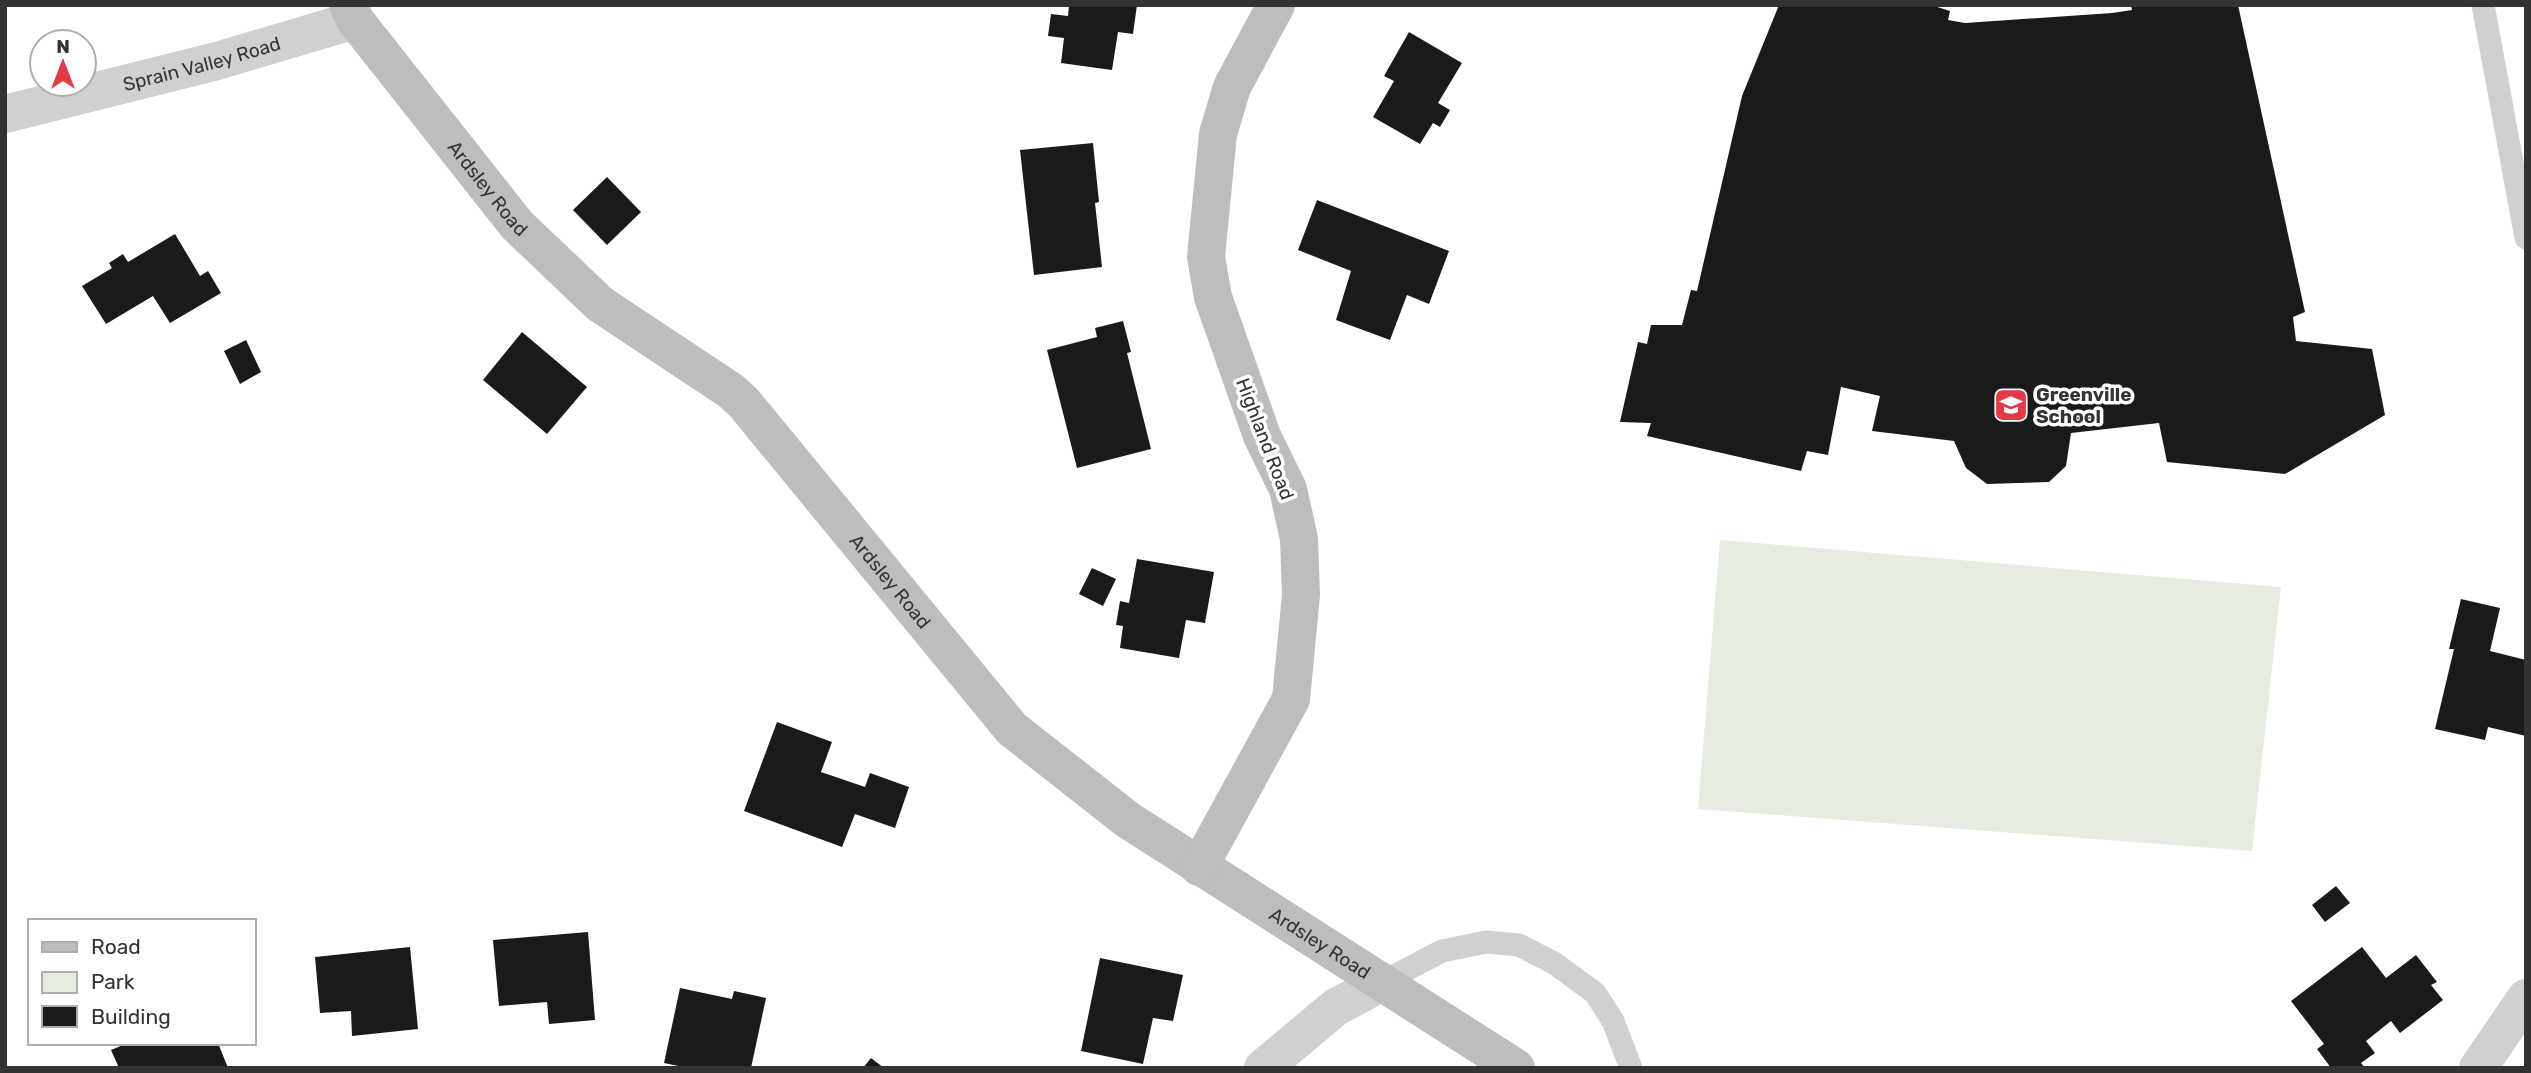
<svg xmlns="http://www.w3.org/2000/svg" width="2531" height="1073" font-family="Rubik,sans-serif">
<rect width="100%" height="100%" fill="#fff"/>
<!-- green -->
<polygon fill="#e6ecdf" points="1720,540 2281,587 2252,851 1698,809"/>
<!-- building -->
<g fill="#1a1a1a">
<polygon points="1069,5 1137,5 1133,34 1118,32 1112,70 1061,63 1064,38 1048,36 1051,14 1068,16"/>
<polygon points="1779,5 1931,5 1950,11 1948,20 1965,23 2112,13 2132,10 2131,5 2238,5 2305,312 2293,317 2296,341 2372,349 2385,415 2285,474 2167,462 2159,423 2071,433 2066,466 2049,482 1987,484 1966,468 1954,441 1872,431 1880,396 1841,387 1828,455 1807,451 1801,471 1647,436 1651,423 1620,422 1638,342 1647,344 1651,325 1682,325 1691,290 1697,291 1742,96"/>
<polygon points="1409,32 1462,63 1438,103 1450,110 1440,127 1433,123 1420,144 1373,117 1394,81 1384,76"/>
<polygon points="1093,143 1099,202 1095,203 1102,267 1034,275 1020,150"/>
<polygon points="607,177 641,212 607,245 573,210"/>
<polygon points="1317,200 1449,251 1429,304 1407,295 1390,340 1336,320 1351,271 1298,250"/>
<polygon points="175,234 200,276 208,271 221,293 170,323 153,296 106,324 82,286 112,268 109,263 123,254 128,262"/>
<polygon points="1123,321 1131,352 1127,353 1151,449 1077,468 1047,350 1097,337 1095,328"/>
<polygon points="522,332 587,387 547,434 483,380"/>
<polygon points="246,340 261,372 240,384 224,351"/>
<polygon points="1137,559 1214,572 1205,623 1186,620 1179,658 1120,648 1123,626 1116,625 1120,601 1129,603"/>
<polygon points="1092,568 1116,579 1103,606 1079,594"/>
<polygon points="2461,599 2500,608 2490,651 2526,660 2526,736 2488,727 2485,740 2435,729 2454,649 2449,649"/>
<polygon points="777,722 832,742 821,772 865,787 870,773 909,787 895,828 855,814 842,847 744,811"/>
<polygon points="2336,886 2350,903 2325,922 2312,905"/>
<polygon points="588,932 595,1020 549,1024 547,1002 499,1006 493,940"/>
<polygon points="410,947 418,1029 352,1036 351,1011 320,1013 315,957"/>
<polygon points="2362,947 2386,978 2416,955 2437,982 2431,985 2443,1000 2400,1033 2391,1021 2366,1041 2375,1053 2361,1063 2365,1068 2331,1068 2317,1049 2324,1044 2291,1001"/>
<polygon points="1100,958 1183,975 1173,1021 1153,1018 1143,1064 1081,1051"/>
<polygon points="680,988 732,999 734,991 766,998 751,1068 688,1068 664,1063"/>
<polygon points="128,1043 218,1043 228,1068 119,1068 111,1050"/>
<polygon points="871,1058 884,1068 863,1068"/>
</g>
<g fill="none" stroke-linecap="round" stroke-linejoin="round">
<!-- lane -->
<g stroke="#d0d0d0" stroke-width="23">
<polyline points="2483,5 2526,238"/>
<polyline points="1381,983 1442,951 1486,942 1519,945 1554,963 1595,993 1613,1021 1631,1068"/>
</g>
<!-- street -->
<g stroke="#d0d0d0" stroke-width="38">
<path id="s1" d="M5,114L217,61L355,20"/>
<polyline points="1263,1068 1336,1007 1381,983"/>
<polyline points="2478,1068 2526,998"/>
</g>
<!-- secondary -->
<g stroke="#bdbdbd" stroke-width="38">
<path id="s2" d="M348,5L355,20L517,225L600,304L731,391L744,403L1012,729L1128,820L1516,1068"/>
<polyline points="1199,867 1291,699 1301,595 1299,539 1288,489 1262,436 1213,297 1206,257 1218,134 1232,87 1276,5"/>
</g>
</g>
<!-- icons -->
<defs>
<g id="school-square" transform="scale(1.75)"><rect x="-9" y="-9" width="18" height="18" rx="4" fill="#e63946" stroke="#fff"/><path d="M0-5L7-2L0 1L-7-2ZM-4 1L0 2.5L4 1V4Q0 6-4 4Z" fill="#fff"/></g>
</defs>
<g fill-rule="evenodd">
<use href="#school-square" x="2011" y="405"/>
</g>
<g text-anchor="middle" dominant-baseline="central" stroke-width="7" stroke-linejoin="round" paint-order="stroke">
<!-- street labels -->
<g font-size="19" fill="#333" stroke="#fff">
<text stroke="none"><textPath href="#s1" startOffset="203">Sprain Valley Road</textPath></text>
<text stroke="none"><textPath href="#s2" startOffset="231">Ardsley Road</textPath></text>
<text transform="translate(1265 439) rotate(69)">Highland Road</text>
<text stroke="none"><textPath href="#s2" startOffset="798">Ardsley Road</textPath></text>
<text stroke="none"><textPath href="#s2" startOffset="1365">Ardsley Road</textPath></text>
</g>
<!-- poi labels -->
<g font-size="19" font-weight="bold" fill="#333" stroke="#fff" text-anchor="start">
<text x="2036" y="394">Greenville<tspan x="2036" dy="22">School</tspan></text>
</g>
</g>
<!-- border -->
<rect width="2531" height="1073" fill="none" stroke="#333333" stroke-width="14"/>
<!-- legend -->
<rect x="28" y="919" width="228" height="126" fill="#ffffff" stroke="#adadad" stroke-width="2"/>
<rect x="42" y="942" width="35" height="10" fill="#bdbdbd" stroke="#adadad" stroke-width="2"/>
<text x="91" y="954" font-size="21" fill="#333333">Road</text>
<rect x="42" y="972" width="35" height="21" fill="#e6ecdf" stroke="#adadad" stroke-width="2"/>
<text x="91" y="989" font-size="21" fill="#333333">Park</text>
<rect x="42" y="1006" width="35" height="21" fill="#1a1a1a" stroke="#adadad" stroke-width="2"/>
<text x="91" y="1024" font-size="21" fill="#333333">Building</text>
<!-- north arrow -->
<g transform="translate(63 63)"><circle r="33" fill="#ffffff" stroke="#adadad" stroke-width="2"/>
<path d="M0-5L12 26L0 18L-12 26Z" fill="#e63946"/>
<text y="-10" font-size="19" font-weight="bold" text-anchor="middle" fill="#333333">N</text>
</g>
</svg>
